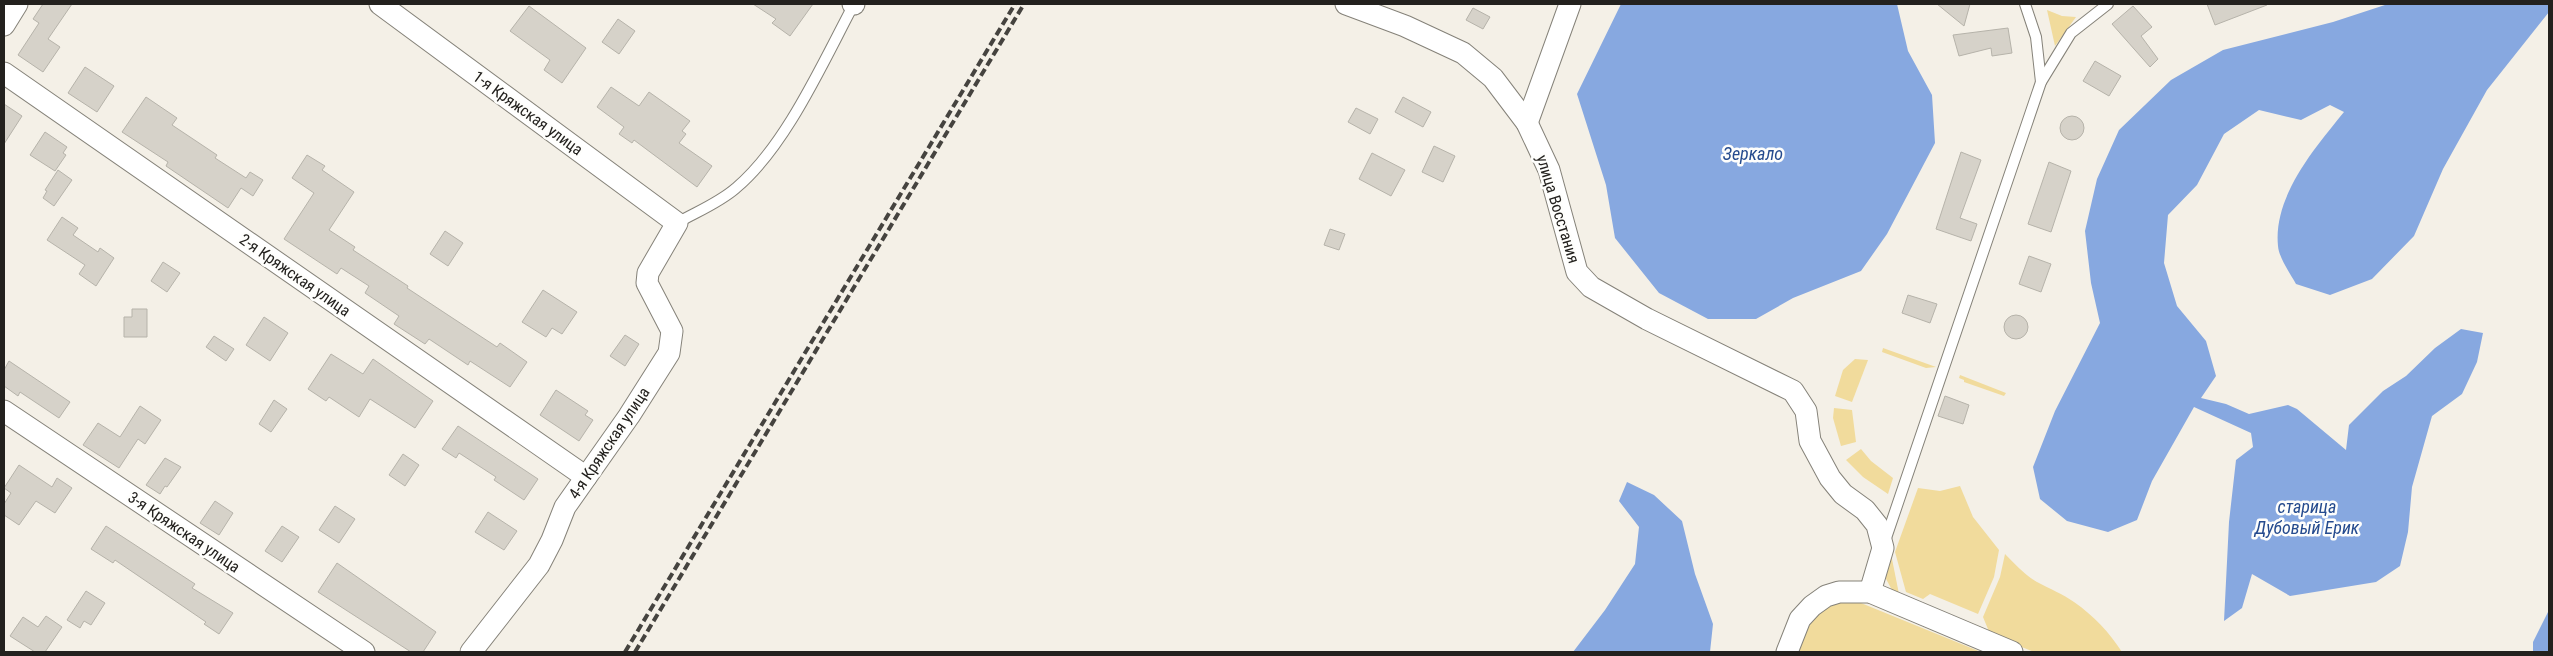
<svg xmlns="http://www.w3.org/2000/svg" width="2553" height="656" font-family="'Roboto Condensed',sans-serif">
<rect width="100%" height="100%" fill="#f4f0e7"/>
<!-- green -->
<g fill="#f1db9c">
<polygon points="2047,10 2062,16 2076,17 2055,46"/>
<polygon points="1883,348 1936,367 1926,368 1882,352"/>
<polygon points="1855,359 1868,360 1852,402 1835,396 1843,370"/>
<polygon points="1960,375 2006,393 2004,396 1964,382 1964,380 1959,378"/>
<polygon points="1834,408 1852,410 1856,442 1841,446 1833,418"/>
<polygon points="1861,449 1871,461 1893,478 1888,494 1863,477 1846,460"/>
<polygon points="1960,486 1973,517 1999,550 1994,577 1978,614 1930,594 1923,599 1906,592 1895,552 1918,488 1940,491"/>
<polygon points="1891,554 1899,594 1892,590 1885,577"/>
<path d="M2005,554C2015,564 2025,575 2037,582C2050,589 2063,594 2074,602C2094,616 2109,632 2122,652H2034L1990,634L1983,617L2000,577Z"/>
<path d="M1850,600L1861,603L1981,652H1796C1810,623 1815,607 1850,600Z"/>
</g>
<!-- water -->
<g fill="#87a8e0">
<polygon points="1621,4 1897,4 1908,51 1932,95 1935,143 1887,234 1861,271 1793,298 1756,319 1708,319 1659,293 1615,238 1606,185 1577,94"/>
<path d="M2388,4H2549V12L2487,90L2443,169L2414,236L2372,279L2330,295L2296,284C2290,273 2279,258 2278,246C2273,196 2315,148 2344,112L2330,105L2301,120L2259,110L2224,134L2197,185L2168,215L2164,263L2177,306L2206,341L2216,376L2201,398L2226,404L2249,414L2288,405L2297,409L2346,450L2349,425L2383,391L2406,376L2435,348L2461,329L2483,333L2477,362L2462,394L2432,416L2412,487L2408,532L2400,566L2376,582L2290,596L2252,574L2242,608L2224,621L2229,522L2236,460L2253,447L2251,433L2194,407L2152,481L2137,520L2108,532L2067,521L2040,499L2033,467L2055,411L2100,323L2091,283L2085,231L2097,179L2119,130L2171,80L2223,50L2333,22Z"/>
<polygon points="1627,482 1654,495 1682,521 1695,574 1713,624 1710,652 1573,652 1605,610 1635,564 1639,527 1619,501"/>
<polygon points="2549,610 2549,652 2533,652 2533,642"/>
</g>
<!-- building -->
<g fill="#d6d2c9" stroke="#b6b3aa">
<polygon points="43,4 72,4 48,39 60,47 43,72 18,55 39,23 33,19"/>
<polygon points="753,4 813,4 790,36 772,23 776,19"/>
<polygon points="1937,4 1970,4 1964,26"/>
<polygon points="2207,4 2267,4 2267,5 2215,25"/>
<polygon points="529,6 586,48 562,83 544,70 550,60 510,31"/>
<polygon points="2133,6 2152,27 2141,36 2158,59 2150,67 2112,24"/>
<polygon points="1473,8 1490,17 1483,29 1466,20"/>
<polygon points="618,19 635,31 619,54 602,42"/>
<polygon points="2008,28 2012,53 1992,56 1991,48 1959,56 1953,35"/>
<polygon points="2095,61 2121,76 2109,96 2083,81"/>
<polygon points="85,67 114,86 97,112 68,93"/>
<polygon points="611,87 639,106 649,92 690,121 682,131 686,134 679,143 712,166 697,187 634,140 632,143 619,134 624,127 597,107"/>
<polygon points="146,97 177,118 172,125 217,155 215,158 246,178 250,172 263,180 253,196 241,188 228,208 166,166 168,162 122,132"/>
<polygon points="1403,97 1431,112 1423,127 1395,112"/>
<polygon points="4,104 22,116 4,144"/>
<polygon points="1356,108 1378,119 1370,134 1348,122"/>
<circle cx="2072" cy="128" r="12"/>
<polygon points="45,132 67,147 63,153 66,155 55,171 30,155"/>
<polygon points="1434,146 1455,156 1443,182 1422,172"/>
<polygon points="1961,152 1981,160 1960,218 1977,224 1971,241 1936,229"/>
<polygon points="1372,153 1405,170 1391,196 1359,179"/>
<polygon points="307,155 325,166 322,170 354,192 329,230 355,247 353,250 408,286 407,288 454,319 497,347 500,343 527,362 510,387 470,361 468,365 429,339 425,344 394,324 399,316 365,293 369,286 341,268 337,274 284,239 314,193 292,178"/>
<polygon points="2049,162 2071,171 2051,232 2028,224"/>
<polygon points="58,170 72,180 54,206 43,198 47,191 45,190"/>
<polygon points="62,217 78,228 73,235 98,252 100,248 114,258 96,286 79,274 85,265 47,240"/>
<polygon points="1330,229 1345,234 1339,250 1324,245"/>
<polygon points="445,231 463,243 448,266 430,254"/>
<polygon points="2029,256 2051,264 2041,292 2019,284"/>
<polygon points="163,262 180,273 167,292 151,281"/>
<polygon points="543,290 577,312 562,334 552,328 546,337 522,322"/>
<polygon points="1908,295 1937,304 1930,323 1902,313"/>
<polygon points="132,309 147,309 147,337 124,337 124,317 132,317"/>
<circle cx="2016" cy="327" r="12"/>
<polygon points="264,317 288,333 270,361 246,345"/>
<polygon points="625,335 639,344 625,366 610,356"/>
<polygon points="214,336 234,349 226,361 206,347"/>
<polygon points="331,354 363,374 373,359 433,401 415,428 370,399 359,417 329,397 326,401 308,389"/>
<polygon points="9,361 70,402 59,418 20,392 18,396 4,386 4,370"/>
<polygon points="556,390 588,411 585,415 593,420 579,441 540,415"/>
<polygon points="1945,396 1969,405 1963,424 1938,416"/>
<polygon points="274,400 287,409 271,432 259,424"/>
<polygon points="140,406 161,420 145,444 138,439 119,468 83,445 98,423 120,437"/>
<polygon points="458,426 538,479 524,500 494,480 496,477 459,453 456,458 442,449"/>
<polygon points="403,454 419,465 405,486 389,475"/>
<polygon points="165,458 181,467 167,487 165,486 160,494 146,485"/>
<polygon points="19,465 52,487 57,478 72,488 55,513 36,501 19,525 4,515 4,504 11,493 4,488"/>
<polygon points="215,501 233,513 219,535 200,523"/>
<polygon points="335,506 355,519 339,543 319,530"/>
<polygon points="488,512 517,531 504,550 475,532"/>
<polygon points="106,526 195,584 192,588 233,613 219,634 204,624 206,622 165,594 115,560 113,563 91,549"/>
<polygon points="282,526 299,537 282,562 265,551"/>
<polygon points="337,563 436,632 423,652 411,652 318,592"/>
<polygon points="86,591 105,603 91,625 84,621 80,628 67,620"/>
<polygon points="46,616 62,627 45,652 35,652 10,636 23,617 38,627"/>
</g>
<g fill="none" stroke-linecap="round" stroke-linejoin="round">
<!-- service casing -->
<g stroke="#858279" stroke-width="12">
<g id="service">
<polyline points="2025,4 2036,37 2041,82"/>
<path d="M677,223C696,212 719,203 736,188C786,146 823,62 854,4"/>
<polyline points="1885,541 2041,82 2071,33 2108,4"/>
</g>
</g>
<!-- minor casing -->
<g stroke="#858279" stroke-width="23">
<g id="minor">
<polyline points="380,4 677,223 648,273 647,283 672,331 669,353 629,416 565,507 552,540 539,565 471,652"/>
<polyline points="853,4 854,4"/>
<polyline points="1346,4 1405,26 1463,53 1493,78 1527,123 1549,170 1577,272 1591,287 1647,319 1793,391 1806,411 1810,441 1830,478 1843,494 1865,510 1877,525 1883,548 1870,592"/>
<polyline points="4,25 17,4"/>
<polyline points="4,73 586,477"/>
<polyline points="1527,123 1570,4"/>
<polyline points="4,411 364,652"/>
<polyline points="1787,652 1800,619 1812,606 1826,596 1839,592 1870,592 2012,652"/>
</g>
</g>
<!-- service -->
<use href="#service" stroke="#fff" stroke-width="10"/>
<!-- minor -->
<use href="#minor" stroke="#fff" stroke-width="21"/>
<!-- rail -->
<g stroke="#45433f" stroke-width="4" stroke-dasharray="8 4" stroke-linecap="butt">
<polyline points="625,652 1015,4"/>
<polyline points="635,652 1024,4"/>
</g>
</g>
<g text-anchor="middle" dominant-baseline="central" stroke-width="5" stroke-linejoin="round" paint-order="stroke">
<!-- street labels -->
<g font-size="16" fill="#23211e" stroke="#fefefc">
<text transform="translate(528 113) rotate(36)">1-я Кряжская улица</text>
<text transform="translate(1558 209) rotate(73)">улица Восстания</text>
<text transform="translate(295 275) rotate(35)">2-я Кряжская улица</text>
<text transform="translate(609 443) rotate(-56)">4-я Кряжская улица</text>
<text transform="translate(184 532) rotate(34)">3-я Кряжская улица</text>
</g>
<!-- water labels -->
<g font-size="18" font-style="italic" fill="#254b8e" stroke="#fefefc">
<text x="1753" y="153">Зеркало</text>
<text x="2307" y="506">старица<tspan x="2307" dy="21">Дубовый Ерик</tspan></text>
</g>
</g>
<!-- border -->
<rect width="2553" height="656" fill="none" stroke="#23211e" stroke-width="10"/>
</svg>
